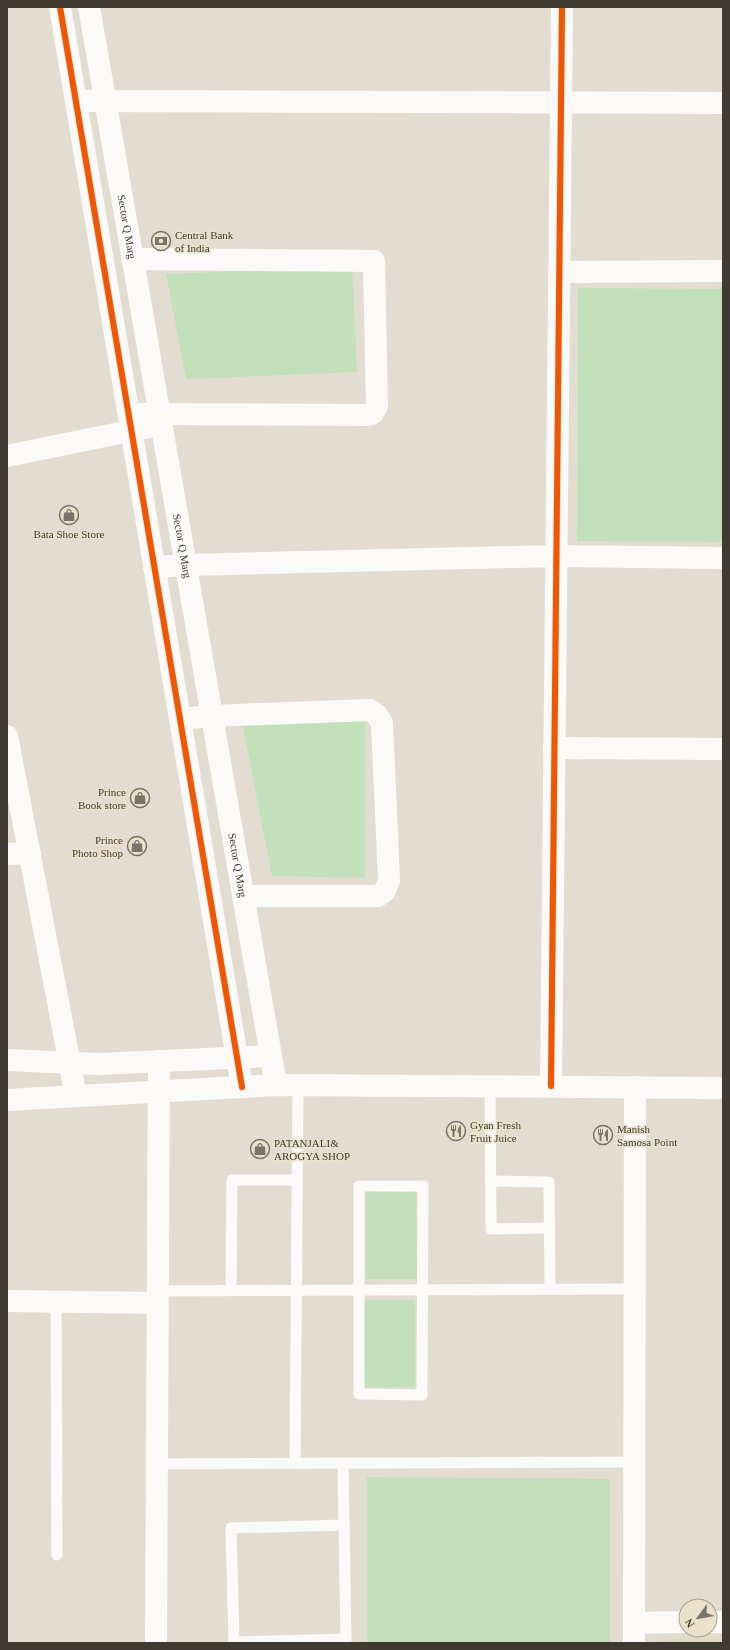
<svg xmlns="http://www.w3.org/2000/svg" width="730" height="1650" font-family="'Times New Roman',serif">
<rect width="100%" height="100%" fill="#e3ddd1"/>
<!-- built -->
<polygon fill="#e3d9c3" points="723,1638 723,1643 661,1643 661,1639"/>
<!-- green -->
<g fill="#c2e1bb">
<polygon points="352,267 357,372 186,379 166,274"/>
<polygon points="578,288 723,289 723,542 577,541"/>
<polygon points="365,720 365,878 272,876 242,722"/>
<polygon points="366,1191 416,1192 417,1279 366,1279"/>
<polygon points="364,1300 415,1300 415,1387 365,1387"/>
<polygon points="367,1477 610,1479 610,1643 367,1643"/>
</g>
<g fill="none" stroke-linecap="round" stroke-linejoin="round">
<!-- service -->
<g stroke="#fbfaf8" stroke-width="11">
<polyline points="490,1086 491,1229 550,1228"/>
<polyline points="490,1181 549,1182 550,1289"/>
<polygon points="359,1186 423,1186 422,1395 359,1394"/>
<polyline points="231,1290 232,1180 297,1180"/>
<polyline points="157,1291 634,1289"/>
<polyline points="56,1301 57,1555"/>
<polyline points="295,1463 298,1085"/>
<polyline points="343,1463 346,1643"/>
<polyline points="157,1464 634,1462"/>
<polyline points="344,1525 231,1528 234,1642 346,1639"/>
</g>
<!-- minor -->
<g stroke="#fbfaf8" stroke-width="22">
<polyline points="76,101 723,103"/>
<polyline points="559,272 723,271"/>
<polyline points="129,414 368,415 373,413 377,406 374,261 132,259"/>
<polyline points="7,456 149,427"/>
<polyline points="154,567 186,565 556,556 723,558"/>
<polyline points="180,719 211,716 370,710 377,715 382,723 389,880 385,891 378,896 243,896"/>
<polyline points="7,736 76,1096"/>
<polyline points="554,748 723,749"/>
<polyline points="7,854 30,853"/>
<polyline points="551,1086 562,7"/>
<polyline points="7,1301 157,1303"/>
<polyline points="710,1622 723,1622"/>
<polyline points="634,1623 686,1622"/>
<polyline points="156,1643 159,1061"/>
<polyline points="634,1643 635,1087"/>
</g>
<!-- tertiary -->
<g stroke="#fbfaf8" stroke-width="22">
<polyline points="60,7 242,1087"/>
<path id="s1" d="M89,7L276,1085"/>
<polyline points="7,1060 99,1064 271,1056"/>
<polyline points="7,1100 276,1085 723,1088"/>
</g>
<!-- cycleway casing -->
<g stroke="#ebe0c9" stroke-width="8">
<g id="cycleway">
<polyline points="60,7 242,1087"/>
<polyline points="551,1086 562,7"/>
</g>
</g>
<!-- cycleway -->
<use href="#cycleway" stroke="#e8590c" stroke-width="6"/>
</g>
<!-- icons -->
<defs>
<g id="bank-ring" transform="scale(1)"><circle r="9.5" fill="#ebe0c9" stroke="#78746a" stroke-width="1.5"/><path d="M-6-4H6V4H-6ZM0-2.3a2.3 2.3 0 1 0 0 4.6a2.3 2.3 0 1 0 0-4.6Z" fill="#78746a"/></g>
<g id="shop-ring" transform="scale(1)"><circle r="9.5" fill="#ebe0c9" stroke="#78746a" stroke-width="1.5"/><path d="M-5-2.5h2.3a2.7 3.5 0 0 1 5.4 0H5L5.5 6h-11ZM-1.5-2.5h3a1.5 2.3 0 0 0-3 0Z" fill="#78746a"/></g>
<g id="restaurant-ring" transform="scale(1)"><circle r="9.5" fill="#ebe0c9" stroke="#78746a" stroke-width="1.5"/><path d="M-5-6h1v4h1v-4h1v4h1v-4h1v5L-1.5 .5V6h-2V.5L-5-1ZM5-6V6H3V1.5H1.5Q1.5-4 5-6Z" fill="#78746a"/></g>
</defs>
<g fill-rule="evenodd">
<use href="#bank-ring" x="161" y="241"/>
<use href="#shop-ring" x="69" y="515"/>
<use href="#shop-ring" x="140" y="798"/>
<use href="#shop-ring" x="137" y="846"/>
<use href="#restaurant-ring" x="456" y="1131"/>
<use href="#restaurant-ring" x="603" y="1135"/>
<use href="#shop-ring" x="260" y="1149"/>
</g>
<g text-anchor="middle" dominant-baseline="central" stroke-width="3" stroke-linejoin="round" paint-order="stroke">
<!-- street labels -->
<g font-size="11" fill="#3f3b32" stroke="#ebe0c9">
<text stroke="none"><textPath href="#s1" startOffset="223">Sector Q Marg</textPath></text>
<text stroke="none"><textPath href="#s1" startOffset="547">Sector Q Marg</textPath></text>
<text stroke="none"><textPath href="#s1" startOffset="871">Sector Q Marg</textPath></text>
</g>
<!-- poi labels -->
<g font-size="11" fill="#3f3b32" stroke="#ebe0c9" text-anchor="start">
<text x="175" y="235">Central Bank<tspan x="175" dy="13">of India</tspan></text>
<text x="69" y="534" text-anchor="middle">Bata Shoe Store</text>
<text x="126" y="792" text-anchor="end">Prince<tspan x="126" dy="13">Book store</tspan></text>
<text x="123" y="840" text-anchor="end">Prince<tspan x="123" dy="13">Photo Shop</tspan></text>
<text x="470" y="1125">Gyan Fresh<tspan x="470" dy="13">Fruit Juice</tspan></text>
<text x="617" y="1129">Manish<tspan x="617" dy="13">Samosa Point</tspan></text>
<text x="274" y="1143">PATANJALI&amp;<tspan x="274" dy="13">AROGYA SHOP</tspan></text>
</g>
</g>
<!-- border -->
<rect width="730" height="1650" fill="none" stroke="#3f3b32" stroke-width="16"/>
<!-- north arrow -->
<g transform="translate(698 1618) rotate(238)"><circle r="19" fill="#ebe0c9" stroke="#a69e8d"/>
<path d="M0-3L7 15L0 10L-7 15Z" fill="#78746a"/>
<text y="-6" font-size="11" font-weight="bold" text-anchor="middle" fill="#3f3b32">N</text>
</g>
</svg>
